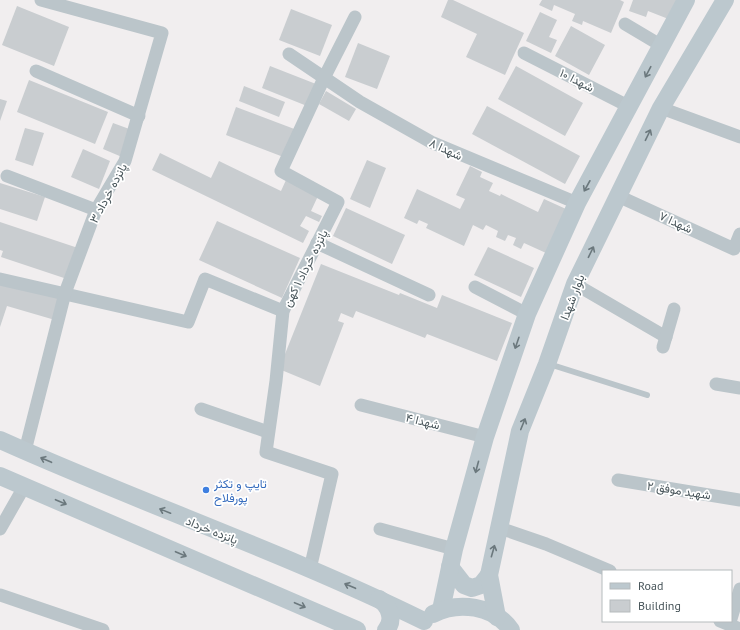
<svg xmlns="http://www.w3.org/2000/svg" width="740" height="630" font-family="'PT Sans',Vazirmatn,sans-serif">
<rect width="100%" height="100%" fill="#f1eeef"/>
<!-- building -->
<g fill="#c9cdd0">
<polygon points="448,0 453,0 524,33 505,75 466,57 477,34 441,17"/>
<polygon points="542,0 620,0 624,2 611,33 583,21 582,25 572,21 575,14 554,5 552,11 539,5"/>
<polygon points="633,0 679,0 671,20 648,11 646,17 629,11"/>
<polygon points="17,6 69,27 54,66 2,45"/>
<polygon points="291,9 332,25 320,56 279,40"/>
<polygon points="540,12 557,20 549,37 557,40 551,53 526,41"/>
<polygon points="571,26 605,45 589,75 555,56"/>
<polygon points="358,43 390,56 377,89 345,77"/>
<polygon points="270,66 316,84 307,106 262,88"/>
<polygon points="516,66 583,103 565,136 498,99"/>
<polygon points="29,80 108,112 95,144 17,112"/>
<polygon points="244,86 285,102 279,117 239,101"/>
<polygon points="326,91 356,109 349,121 319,104"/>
<polygon points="0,99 7,101 0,121"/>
<polygon points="487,106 580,156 565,184 472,134"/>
<polygon points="236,107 297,130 286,158 226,135"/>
<polygon points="113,123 132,130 122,157 103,149"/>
<polygon points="25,128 44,133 33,166 15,160"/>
<polygon points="83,149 110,161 99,189 71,177"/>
<polygon points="160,153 211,178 219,161 281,191 286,180 318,196 311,211 322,216 319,222 306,216 300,226 309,231 303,243 152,170"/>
<polygon points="367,160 386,168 370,208 350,199"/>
<polygon points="470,166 482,172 480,177 493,183 489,191 500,196 501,194 538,212 544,199 566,209 546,253 524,243 521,249 513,245 516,238 508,235 505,241 496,237 498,231 486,225 483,230 473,225 464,246 426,228 428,224 419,220 417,224 404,218 417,189 460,209 465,199 456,195"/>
<polygon points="0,183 45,197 37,221 0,209"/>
<polygon points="346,208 405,235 392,264 333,236"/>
<polygon points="217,221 300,258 282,298 199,260"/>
<polygon points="0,222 78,248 67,279 1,257 3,251 0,250"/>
<polygon points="488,247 534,268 521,297 474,275"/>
<polygon points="321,264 399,295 400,293 437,308 442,295 512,323 497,361 427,334 425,338 356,311 353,318 341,313 338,321 344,323 320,386 279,369"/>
<polygon points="0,280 61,298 55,320 7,306 0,327"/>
</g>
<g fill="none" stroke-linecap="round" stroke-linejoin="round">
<!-- lane -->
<polyline stroke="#bbc5ca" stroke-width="6" points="549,364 647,395"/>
<!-- street -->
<g stroke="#bbc5ca" stroke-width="13">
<polyline points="625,24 662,46"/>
<polyline points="524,53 630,107"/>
<polyline points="289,54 360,102 431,142 577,203"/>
<polyline points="36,71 139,116"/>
<polyline points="661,108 740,137"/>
<polyline points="7,176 96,210"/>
<polyline points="618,196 734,249 740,234"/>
<polyline points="317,243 429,295"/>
<polyline points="0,279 188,322 205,279 283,311"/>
<polyline points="575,284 666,337"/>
<polyline points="475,287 527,314"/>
<polyline points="663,347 674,309"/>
<polyline points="716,384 740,388"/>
<polyline points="361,405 485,437"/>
<polyline points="201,409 268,432"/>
<polyline points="25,451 65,293 96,210 125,161 162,33 41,0"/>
<polyline points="618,480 740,500"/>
<polyline points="500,528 546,544 610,571"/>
<polyline points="0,529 24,487"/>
<polyline points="380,529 454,549"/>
<polyline points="310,569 332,474 266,452 276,381 283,311 338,202 281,171 324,78 355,17"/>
<polyline points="0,595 103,630"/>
<polyline points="731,619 740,589"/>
<polyline points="720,621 740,629"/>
</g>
<!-- secondary -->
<g stroke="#bcc8ce" stroke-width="18">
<path d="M0,440C140,503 286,553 424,621"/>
<polyline points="0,476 357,630"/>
<polyline points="450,567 464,585 472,588 481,585 489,575"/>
<path d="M379,599C389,605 395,620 386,630"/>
<polyline points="441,610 454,549 485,437 527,314 577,203 686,0"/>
<path d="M433,614C458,601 494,605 511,630"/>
<polyline points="497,617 489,575 520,431 547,364 575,284 661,108 725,0"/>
</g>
</g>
<!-- one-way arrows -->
<defs><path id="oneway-shaft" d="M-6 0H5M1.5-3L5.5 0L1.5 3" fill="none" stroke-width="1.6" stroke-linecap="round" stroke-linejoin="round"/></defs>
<g stroke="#6b787d">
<use href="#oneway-shaft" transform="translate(648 72) rotate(118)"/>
<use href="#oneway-shaft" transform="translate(648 135) rotate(-64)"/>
<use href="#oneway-shaft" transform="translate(587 186) rotate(119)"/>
<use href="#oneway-shaft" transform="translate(591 252) rotate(-64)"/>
<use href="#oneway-shaft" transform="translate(517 343) rotate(109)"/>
<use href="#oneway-shaft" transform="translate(523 424) rotate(-68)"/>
<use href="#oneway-shaft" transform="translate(46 460) rotate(-157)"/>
<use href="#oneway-shaft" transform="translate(477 467) rotate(105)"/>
<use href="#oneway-shaft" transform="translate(61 502) rotate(23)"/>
<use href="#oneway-shaft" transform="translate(165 511) rotate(-158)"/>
<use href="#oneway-shaft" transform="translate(493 551) rotate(-74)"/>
<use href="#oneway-shaft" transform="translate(181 554) rotate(23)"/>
<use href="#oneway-shaft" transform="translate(350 586) rotate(-157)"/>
<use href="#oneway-shaft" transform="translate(300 605) rotate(23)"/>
</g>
<!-- markers -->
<circle fill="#3f7fe0" stroke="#fff" stroke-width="1.5" cx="206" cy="490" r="4"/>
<g text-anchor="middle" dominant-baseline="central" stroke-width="3.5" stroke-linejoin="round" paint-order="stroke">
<!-- street labels -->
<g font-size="12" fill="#48555a" stroke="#fff">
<text transform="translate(577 80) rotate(27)">شهدا ۱۰</text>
<text transform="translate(446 149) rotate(25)">شهدا ۸</text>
<text transform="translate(108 193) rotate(-62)">پانزده خرداد ۳</text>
<text transform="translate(676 222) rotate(25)">شهدا ۷</text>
<text transform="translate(305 268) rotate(-63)">پانزده خرداد ۱ کهن</text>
<text transform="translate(572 297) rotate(-69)">بلوار شهدا</text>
<text transform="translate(423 421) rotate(14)">شهدا ۴</text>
<text transform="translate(679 490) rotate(9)">شهید موفق ۲</text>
<text transform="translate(212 530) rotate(22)">پانزده خرداد</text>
</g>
<!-- shop labels -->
<g font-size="12" fill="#366cbe" stroke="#fff" text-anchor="start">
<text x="214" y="483">تایپ و تکثر<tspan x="214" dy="14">پورفلاح</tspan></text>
</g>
</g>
<!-- legend -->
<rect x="602" y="570" width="130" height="52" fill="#ffffff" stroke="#b6bbbd"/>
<rect x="610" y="583" width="20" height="6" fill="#bcc8ce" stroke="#b6bbbd"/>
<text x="638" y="590" font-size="12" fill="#48555a">Road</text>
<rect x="610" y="600" width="20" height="12" fill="#c9cdd0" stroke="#b6bbbd"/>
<text x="638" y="610" font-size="12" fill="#48555a">Building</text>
</svg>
